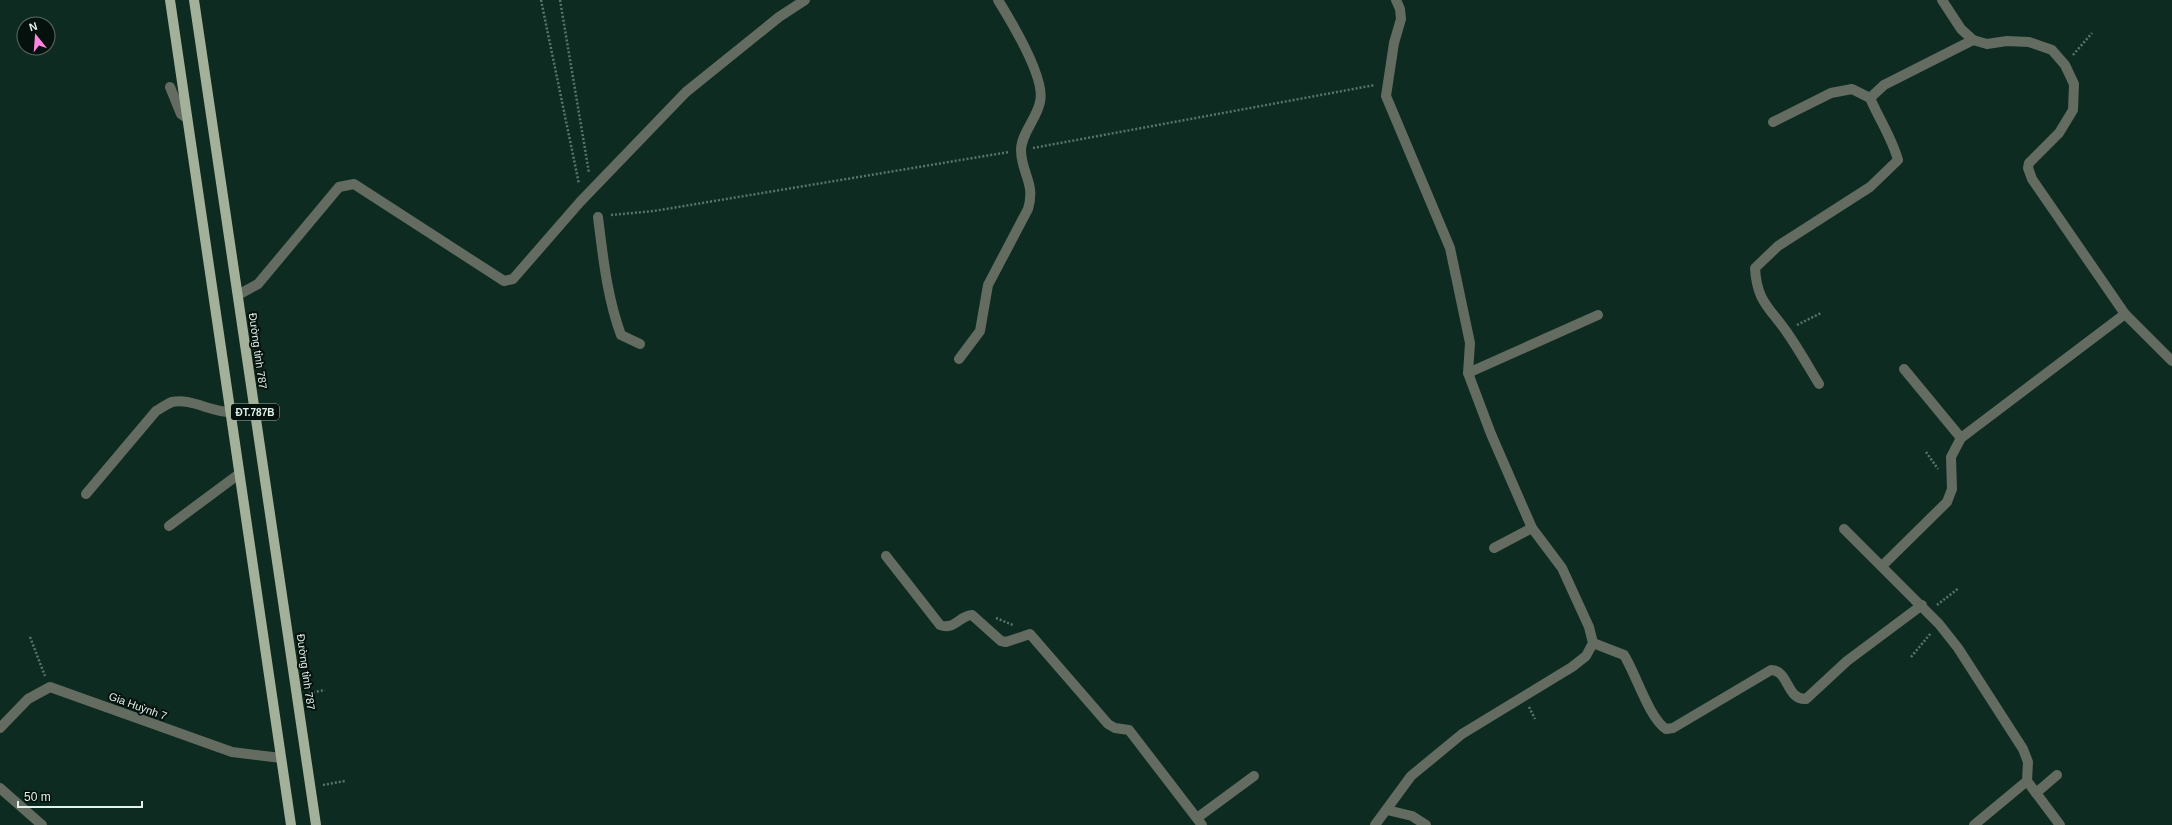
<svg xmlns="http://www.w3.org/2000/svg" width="2172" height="825" font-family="Arial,sans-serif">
<rect width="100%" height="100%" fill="#0d2b20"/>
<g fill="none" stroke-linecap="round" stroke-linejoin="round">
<!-- path -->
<g stroke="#5b746a" stroke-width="2.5" stroke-dasharray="2 2" stroke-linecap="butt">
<polyline points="541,0 579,184"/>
<polyline points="560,0 589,173"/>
<polyline points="2073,55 2092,33"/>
<polyline points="1033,148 1375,85"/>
<polyline points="611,215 654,211 1009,152"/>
<polyline points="1797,325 1821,313"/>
<polyline points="1926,452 1938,469"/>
<polyline points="1937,605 1959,588"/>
<polyline points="996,618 1013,625"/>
<polyline points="30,637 45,676"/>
<polyline points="1911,657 1931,633"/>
<polyline points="309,693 325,690"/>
<polyline points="1529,707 1535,719"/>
<polyline points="323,785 345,781"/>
</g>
<!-- minor -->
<g stroke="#646b60" stroke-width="10">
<polyline points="1942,0 1961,29 1973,40 1987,44 2007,41 2029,42 2052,50 2065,65 2074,84 2073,110 2059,133 2029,163 2028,168 2032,179 2125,314 2172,361"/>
<polyline points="170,87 181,114 187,118"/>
<polyline points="1773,122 1831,93 1852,89 1870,98"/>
<path d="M598,217C603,257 607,297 621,335L640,344"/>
<polyline points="238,295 258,284 339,187 354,184 504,281 513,279 580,202 686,92 779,17 805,0"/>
<path d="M959,359L980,331L988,285L1028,209C1036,183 1021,173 1021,150C1021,134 1037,118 1040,102C1046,79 1011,21 998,0"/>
<polyline points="1904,369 1961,438"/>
<polyline points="1468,373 1598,315"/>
<path d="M1819,384C1808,366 1798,348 1786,331C1768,306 1757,301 1755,268L1778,246L1870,187L1898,160C1892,138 1879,119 1870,98L1884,85L1973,40"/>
<path d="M86,494L156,411C161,408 167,404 172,402C191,398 211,412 230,412"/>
<polyline points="169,526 239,474"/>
<polyline points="1844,529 1939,624 1958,648 2023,749 2028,762 2027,781 1974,825"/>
<polyline points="1494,548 1532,528"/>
<path d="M886,556L940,625C954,631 960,615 972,615L1001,641L1006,642L1030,634L1108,724L1115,728L1129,730L1202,825"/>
<polyline points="1882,566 1947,502 1952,489 1951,457 1961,438 2125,314"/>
<path d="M1593,643L1624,655C1636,674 1649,718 1666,729L1673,728L1771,670C1789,670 1786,700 1806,699L1847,661L1922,605"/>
<polyline points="0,728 28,699 50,687 232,752 281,758"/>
<polyline points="2027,781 2060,825"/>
<polyline points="0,788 42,825"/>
<polyline points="2036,793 2057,775"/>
<polyline points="1387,810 1412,816 1426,825"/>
<polyline points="1197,818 1254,776"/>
<polyline points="1375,825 1411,776 1462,734 1572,667 1586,656 1593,643 1589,627 1562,568 1532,528 1491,434 1468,373 1470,343 1450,248 1386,96 1394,43 1401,19 1400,9 1396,0"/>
</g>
<!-- major -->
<g stroke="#a4b19a" stroke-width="10">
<polyline points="170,0 291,825"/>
<polyline points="194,0 316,825"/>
</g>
</g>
<g text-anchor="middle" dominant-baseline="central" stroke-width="4" stroke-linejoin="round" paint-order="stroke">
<!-- shield labels -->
<rect fill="#05110c" stroke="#9faea7" stroke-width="1" x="231" y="404" width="48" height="16" rx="3"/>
<g font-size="10" font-weight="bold" fill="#e1f2ea">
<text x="255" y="412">ĐT.787B</text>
</g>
<!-- street labels -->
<g font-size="11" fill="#e1f2ea" stroke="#05110c">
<text transform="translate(258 351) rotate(82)">Đường tỉnh 787</text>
<text transform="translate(306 672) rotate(82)">Đường tỉnh 787</text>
<text transform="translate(138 706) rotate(20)">Gia Huỳnh 7</text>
</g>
</g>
<!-- north arrow -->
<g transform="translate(36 36) rotate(343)"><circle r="19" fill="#05110c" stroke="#5d6b65"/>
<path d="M0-3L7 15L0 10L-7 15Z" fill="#fe85e0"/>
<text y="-6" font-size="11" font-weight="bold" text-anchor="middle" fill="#e1f2ea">N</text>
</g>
<!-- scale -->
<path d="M18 801v6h124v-6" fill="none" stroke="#e1f2ea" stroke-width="2"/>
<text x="24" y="801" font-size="12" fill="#e1f2ea" stroke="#05110c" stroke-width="3" paint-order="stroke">50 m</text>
</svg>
